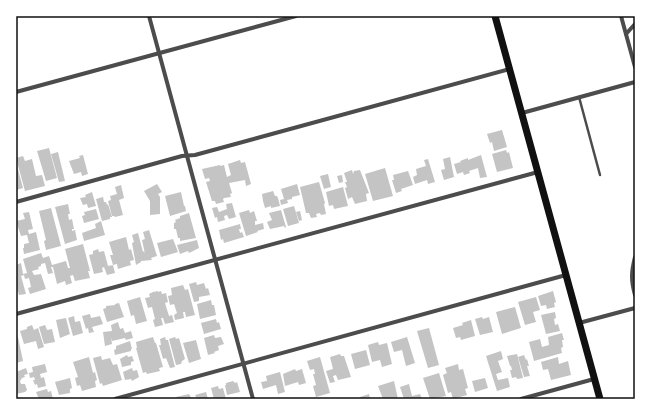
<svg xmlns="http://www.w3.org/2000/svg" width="651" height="415" font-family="'Exo 2',sans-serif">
<rect width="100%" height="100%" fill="#fff"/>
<!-- building -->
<g fill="#c4c4c4">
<polygon points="502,130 507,147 494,151 492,142 490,143 487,134"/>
<polygon points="49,148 57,178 46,181 37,151"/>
<polygon points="506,150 507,153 509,152 513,168 497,172 492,154"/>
<polygon points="58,152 65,181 59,182 51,154"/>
<polygon points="83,155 88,174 82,176 81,172 74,174 69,161 80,158 79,156"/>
<polygon points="481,155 487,177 480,178 478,168 469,171 470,173 464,175 463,172 457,174 454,164 461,162 460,161 468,158 468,160"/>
<polygon points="23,156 25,161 32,159 36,176 42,175 45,186 25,191 16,158"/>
<polygon points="450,157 454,177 444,180 441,170 445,169 443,159"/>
<polygon points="428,159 435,182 428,184 427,180 415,184 413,177 417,175 416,169 426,166 424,160"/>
<polygon points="240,160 241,163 245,162 251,184 246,186 245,180 229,183 232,193 230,194 231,197 224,198 223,199 224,202 216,204 215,201 212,201 206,182 210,181 209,178 205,179 202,169 220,165 220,166 224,165 227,177 231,175 228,164"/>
<polygon points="16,162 23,188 16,190"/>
<polygon points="385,168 393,196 373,201 365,174"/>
<polygon points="352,170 353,174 354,171 360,170 369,193 366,194 367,201 355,204 352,197 348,199 345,188 347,187 345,182 347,182 344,173"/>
<polygon points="408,171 413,185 401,189 402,191 396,193 392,180 394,180 393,175"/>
<polygon points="328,174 331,187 324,189 320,176"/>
<polygon points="342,175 343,182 339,183 337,176"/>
<polygon points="319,182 325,203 324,204 326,214 321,215 320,213 316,214 317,217 311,218 309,213 306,213 300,187"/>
<polygon points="157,184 162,192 158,194 160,197 160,214 150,215 150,201 144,191"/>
<polygon points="297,184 300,195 292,197 292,199 287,200 288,203 281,205 280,200 284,199 281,189"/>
<polygon points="121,185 124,198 119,200 123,215 115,217 114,216 112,216 108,201 111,200 110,196 117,194 115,187"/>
<polygon points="343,187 348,206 334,209 333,205 329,206 326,192"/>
<polygon points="273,191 275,196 277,196 278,198 280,206 271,208 271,206 265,208 263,201 262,194"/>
<polygon points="92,192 96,206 88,208 87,204 83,205 80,198 86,197 85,195"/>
<polygon points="181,192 184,206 185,206 186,211 170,216 165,196"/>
<polygon points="103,197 104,202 106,202 107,205 108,204 112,217 110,217 110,219 102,221 96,199"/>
<polygon points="232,203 236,217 229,219 227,215 224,216 225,220 218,222 217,217 215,218 212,208 217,207 219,212 227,209 226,204"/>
<polygon points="68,204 70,214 68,214 69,220 72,219 74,229 72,229 72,231 75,230 77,240 65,244 55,207"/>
<polygon points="294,206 299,223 288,226 283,209"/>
<polygon points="51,208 61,246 46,250 44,241 46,240 39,211"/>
<polygon points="96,209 99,219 84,223 82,216 85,215 84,212"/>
<polygon points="249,210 250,213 254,211 257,221 255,221 255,225 263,223 264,229 257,231 258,232 246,236 239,213"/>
<polygon points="281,210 286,227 285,228 284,226 270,229 267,222 272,220 269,213"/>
<polygon points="300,211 302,220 299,221 296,212"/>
<polygon points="29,212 33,229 28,230 29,234 36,232 40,250 24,254 23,248 24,248 24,244 29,243 27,235 21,236 16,221 25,219 23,213"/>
<polygon points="189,213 196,238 180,241 180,238 178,238 176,229 174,229 174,223 176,222 175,220 180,218 180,216"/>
<polygon points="101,221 105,235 84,241 82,233 96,228 95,224"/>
<polygon points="240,224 241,229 239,229 240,233 242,232 244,237 224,243 223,239 221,240 219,230"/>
<polygon points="149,230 157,256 151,258 152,260 141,261 141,262 136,265 132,243 134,242 132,235 138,233 143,252 144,251 145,254 142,240 145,239 143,232"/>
<polygon points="126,237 129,250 131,249 134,260 130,261 131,265 118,269 117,264 113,265 110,255 113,255 109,242"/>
<polygon points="173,239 178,252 161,257 157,243"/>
<polygon points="197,240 199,248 189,253 188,251 180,254 177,245"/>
<polygon points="83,244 90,271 88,271 90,278 75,281 73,275 70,276 72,283 66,285 65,281 57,284 53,267 51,267 53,273 48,274 45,263 41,264 41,266 38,267 39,269 32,271 34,275 41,274 46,289 30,294 28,288 31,287 29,278 25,279 24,275 21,276 26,294 19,295 16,285 16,265 21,263 23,274 27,273 23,259 41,253 43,258 49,256 52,265 66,261 68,268 70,268 65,249"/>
<polygon points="98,249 99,252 104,251 108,266 113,265 115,273 107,275 104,267 102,268 103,272 94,274 89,255 93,254 93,251"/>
<polygon points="196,282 197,285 204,283 206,289 208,288 210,295 199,297 199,301 194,302 189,284"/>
<polygon points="183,285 185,290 188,289 195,315 186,317 185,312 183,312 184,318 175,320 174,315 177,313 174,304 170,305 168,296 172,295 171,288"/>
<polygon points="158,291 158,292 161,291 162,294 166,293 168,302 165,303 169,316 172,315 174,322 165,324 163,318 161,318 163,325 155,327 153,320 155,319 152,307 148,308 145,298 150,297 149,294 153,292"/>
<polygon points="553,291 556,302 554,303 555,307 547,309 546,305 541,306 538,296"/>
<polygon points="140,297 147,321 136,324 134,315 131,316 127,301"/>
<polygon points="536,297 540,310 533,312 536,322 525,325 518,302"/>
<polygon points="211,300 212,305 214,305 216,315 200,319 197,304"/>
<polygon points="119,303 124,317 107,322 103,309 106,308 106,306 115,305 115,304"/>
<polygon points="515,307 521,328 502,334 496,312"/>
<polygon points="555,312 556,318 554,319 555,325 558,324 560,331 546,334 541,315"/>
<polygon points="90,314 91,318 100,316 103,324 92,327 94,332 89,333 88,328 86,329 82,316"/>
<polygon points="74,316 75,322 80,321 83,333 73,336 68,318"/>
<polygon points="482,317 483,319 489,317 493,332 480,335 475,319"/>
<polygon points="66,318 70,334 60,338 56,320"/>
<polygon points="216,319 217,323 219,322 221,329 204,334 201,323"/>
<polygon points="471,320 475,336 461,340 460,337 456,338 453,328 463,325 462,323"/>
<polygon points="118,322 120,329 123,328 125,333 131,331 133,338 126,340 125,338 112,341 111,337 112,344 105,346 103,332 112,331 111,325"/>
<polygon points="32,325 34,330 38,328 44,347 38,349 36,341 24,344 20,331 27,329 27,327"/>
<polygon points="45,325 47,330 52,329 55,342 44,344 39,327"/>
<polygon points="429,328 439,365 428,368 417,331"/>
<polygon points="562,333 564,340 562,340 563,347 561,348 562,353 534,361 529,342 540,339 542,347 549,345 548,337"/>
<polygon points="214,335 215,338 221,337 224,344 218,346 219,350 214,352 215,353 208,355 204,338"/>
<polygon points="18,337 23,361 16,363 16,338"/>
<polygon points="153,337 155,343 156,343 163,367 159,368 160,371 147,374 146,372 143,373 136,348 137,348 136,342"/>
<polygon points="165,337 166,340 168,340 175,367 170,368 166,358 163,359 159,345 161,345 160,339"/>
<polygon points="175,337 176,339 179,338 185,359 182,361 181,364 176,365 169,339"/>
<polygon points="407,337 415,363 406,366 402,350 394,352 391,342"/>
<polygon points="196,340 201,359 189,363 183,343"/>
<polygon points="130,341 132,349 131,349 131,351 115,355 114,350 116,349 116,346"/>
<polygon points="378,342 379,345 387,343 392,364 382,367 380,360 372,362 368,345"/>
<polygon points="366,350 370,365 355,369 351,354"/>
<polygon points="501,351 503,359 498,361 502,372 496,374 498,380 508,378 510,387 497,391 486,356"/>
<polygon points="340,354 341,356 344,356 351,377 338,380 336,375 333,376 335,382 330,383 326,371 333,369 330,357"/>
<polygon points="517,354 523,378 517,379 516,377 512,378 510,370 512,370 511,366 510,366 507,356"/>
<polygon points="127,355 128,357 132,356 134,361 131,362 131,365 122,367 120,359"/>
<polygon points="524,355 526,360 527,359 529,366 527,366 530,376 524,377 518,357"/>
<polygon points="101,356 102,360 110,358 113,365 117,364 122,380 103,386 102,383 100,384 93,358"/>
<polygon points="89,357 93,373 95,372 97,380 95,381 96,387 82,391 80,385 77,386 75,378 78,377 73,362"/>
<polygon points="320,357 330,393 316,397 313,386 316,385 313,374 315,374 314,369 310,370 307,361"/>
<polygon points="558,357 559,364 568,361 571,375 551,380 548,369 543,370 541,362"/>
<polygon points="45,364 47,372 40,374 41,378 44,377 46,386 38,388 37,384 35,385 33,380 35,380 34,377 30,378 29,373 33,372 32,367"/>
<polygon points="458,364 459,370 463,369 468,388 465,389 467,395 453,399 451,392 448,393 443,375 447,373 445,368"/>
<polygon points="26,368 28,374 24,375 25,377 22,378 20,381 21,384 25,384 27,390 25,392 16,394 16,372"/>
<polygon points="132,368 133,371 137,370 139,377 132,381 131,379 125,380 123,372"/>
<polygon points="295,369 296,371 302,369 306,383 299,385 298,382 285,386 283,374"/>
<polygon points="280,372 285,392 278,394 276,385 263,389 261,382 267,381 266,376"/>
<polygon points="439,373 446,396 430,399 423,378"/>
<polygon points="70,378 72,388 70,389 70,393 59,395 55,382"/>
<polygon points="485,378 488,388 475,392 472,381"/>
<polygon points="233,381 235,383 237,382 240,392 227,395 225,385 226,385 226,383"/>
<polygon points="394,381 398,399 383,399 378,386"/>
<polygon points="409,384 412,396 420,394 422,399 404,399 400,387"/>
<polygon points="218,386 219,389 223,388 226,399 214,399 211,388"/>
<polygon points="47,389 48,392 51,391 53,399 39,399 36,392"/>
<polygon points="206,392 208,399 197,399 195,395"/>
<polygon points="189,394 192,399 177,399 176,397"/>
<polygon points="369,394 370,399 360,399 360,397"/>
</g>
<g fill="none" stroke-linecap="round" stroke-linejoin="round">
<!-- service -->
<polyline stroke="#4c4c4c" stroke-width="2.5" points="579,97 600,175"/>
<!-- minor -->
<g stroke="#4c4c4c" stroke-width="4">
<polyline points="149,16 253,399"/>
<polyline points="621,16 635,67"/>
<polyline points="626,34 635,24"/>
<polyline points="16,92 296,16"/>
<polyline points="522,113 635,82"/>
<polyline points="16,202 182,156 195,155 510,69"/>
<path d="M635,257C631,273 631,280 635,295"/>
<polyline points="16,314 538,172"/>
<polyline points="579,323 635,308"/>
<polyline points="115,399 566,275"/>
<polyline points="521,399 594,379"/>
</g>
<!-- secondary -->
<polyline stroke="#111" stroke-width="7" points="495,16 600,399"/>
</g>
<!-- border -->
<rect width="651" height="415" fill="none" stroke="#ffffff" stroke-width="34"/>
<rect x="17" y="17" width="617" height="381" fill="none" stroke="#111" stroke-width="1.5"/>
</svg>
